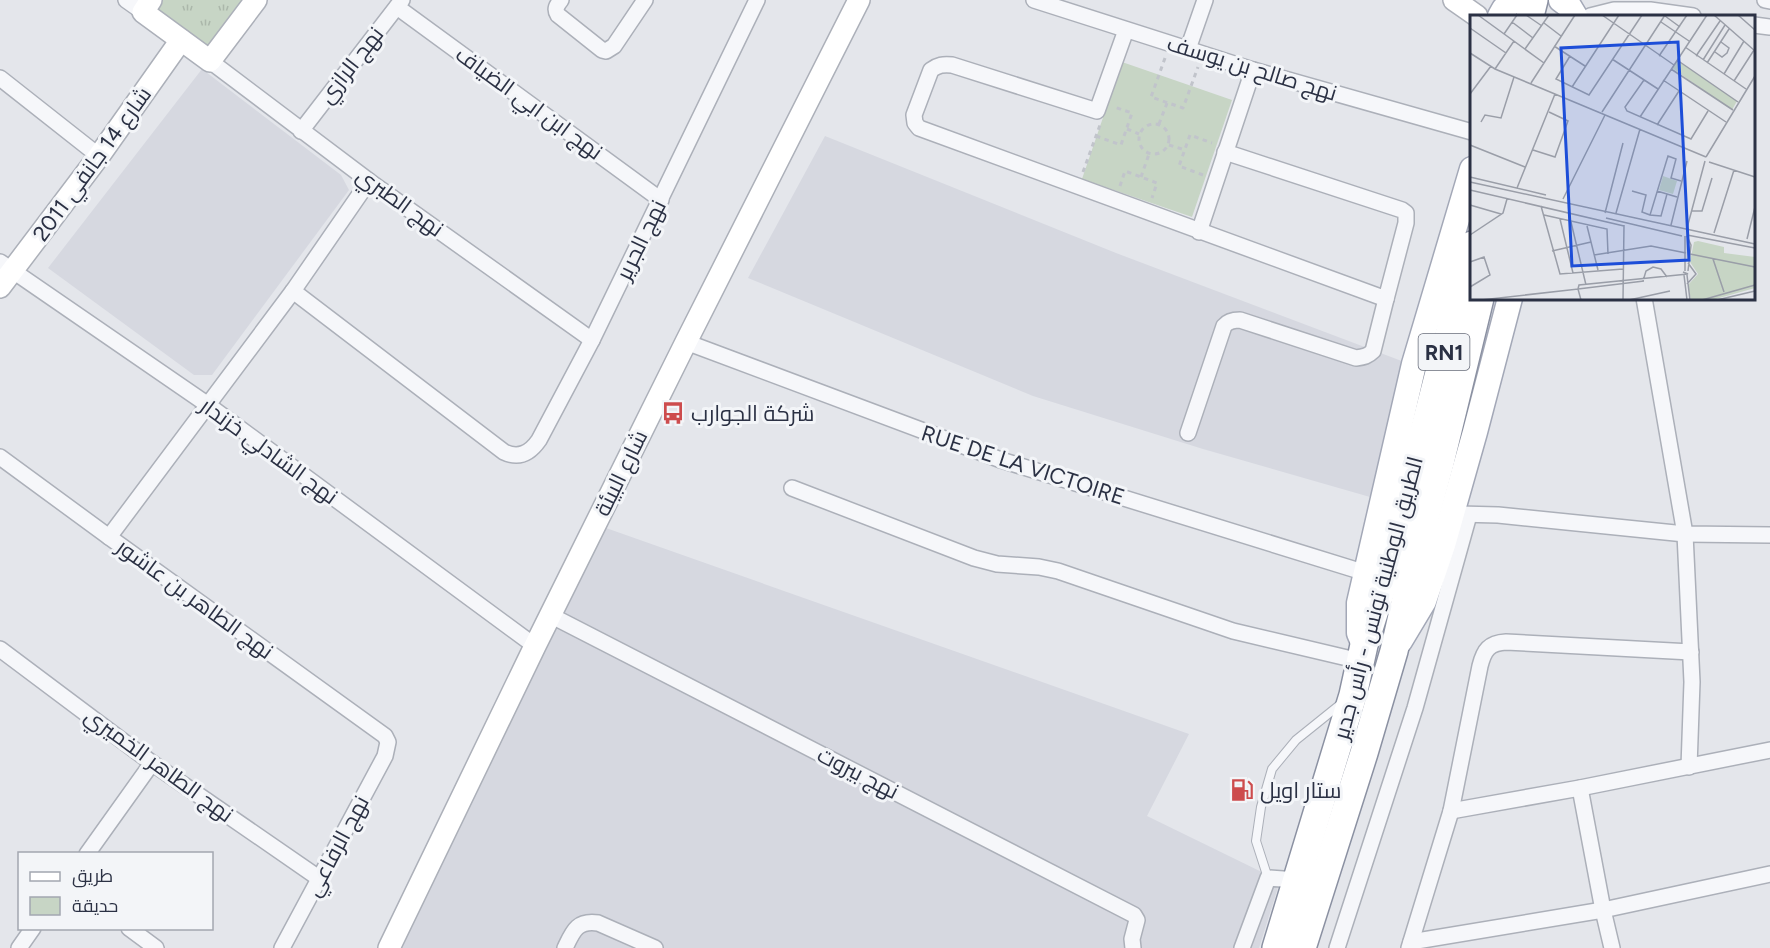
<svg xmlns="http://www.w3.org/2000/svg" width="1770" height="948" font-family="Figtree,Cairo,sans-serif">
<defs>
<pattern id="grass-tufts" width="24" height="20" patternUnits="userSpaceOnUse" patternTransform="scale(1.5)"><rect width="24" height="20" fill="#c7d5c5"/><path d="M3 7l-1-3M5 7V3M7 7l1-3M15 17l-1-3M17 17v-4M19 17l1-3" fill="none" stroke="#abb7aa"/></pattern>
</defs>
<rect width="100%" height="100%" fill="#e4e6eb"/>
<!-- built -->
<g fill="#d6d8e0">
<polygon points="202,69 341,175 349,190 212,375 194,375 48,268"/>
<polygon points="825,136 1116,253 1407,363 1377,499 1203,449 1033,396 748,278"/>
<polygon points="589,522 1189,734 1147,816 1280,881 1259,948 382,948"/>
</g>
<!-- grass -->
<polygon fill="url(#grass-tufts)" points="155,0 249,0 207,54 144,14"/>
<!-- park -->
<polygon fill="#c7d5c5" points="1122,62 1232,100 1192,217 1082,179"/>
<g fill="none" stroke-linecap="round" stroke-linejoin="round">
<!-- lane casing -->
<g stroke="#acb0b9" stroke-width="10">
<polyline id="lane" points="1268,878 1256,841 1261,807 1272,769 1296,740 1342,703"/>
</g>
<!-- street casing -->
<g stroke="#acb0b9" stroke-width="18">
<g id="street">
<polyline points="126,0 143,12"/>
<path d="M561,0C557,5 554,9 558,15L602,50L606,51L614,46L645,0"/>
<polyline points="1034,0 1253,70 1472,132"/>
<polyline points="1765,0 1770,1"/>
<polyline points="397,7 661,200"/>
<polyline points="1590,16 1614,10 1650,10 1693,16"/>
<polyline points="1754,25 1770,27"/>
<path d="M1126,30L1097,111L952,65C943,64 938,65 931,70L914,115L915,123L919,128L1386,299L1406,223V213L1402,210L1225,152"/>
<polyline points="1188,49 1205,0"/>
<polyline points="210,61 369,181 592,340"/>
<polyline points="0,78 99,156"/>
<polyline points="301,131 402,0"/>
<polyline points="1199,232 1253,70"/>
<polyline points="0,262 208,405 535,646"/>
<path d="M293,291L504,452C519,459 530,453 539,440L592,340L757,0"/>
<polyline points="1644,298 1685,534 1692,682 1689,767"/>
<polyline points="686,342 1001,460 1366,573"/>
<path d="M1188,433L1224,326C1228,321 1234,320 1240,320L1356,358C1364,357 1368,356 1373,351L1386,299"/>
<polyline points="0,457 109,537 385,736 388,742 385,756 282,948"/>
<polyline points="792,488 974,558 997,564 1039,567 1058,571 1233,631 1360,661"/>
<polyline points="1459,514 1498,515 1685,534 1770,535"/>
<polyline points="109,537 293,291 369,181"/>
<polyline points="550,615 1134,915 1137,920 1132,939 1133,948"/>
<polyline points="0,649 152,763 320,879"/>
<polyline points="1580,788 1603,910 1612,948"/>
<polyline points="1451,811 1580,788 1770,750"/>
<polyline points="87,854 152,763"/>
<polyline points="129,928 156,948"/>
<polyline points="1411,942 1603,910 1770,874"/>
<polyline points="19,948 33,928"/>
<path d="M565,948C573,931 577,920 598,923L655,948"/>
<polyline points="1242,948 1268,878 1297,880"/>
<polyline points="1337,948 1415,708 1469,515"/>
<path d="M1409,948L1451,811L1480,666C1484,650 1489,643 1506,642L1691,652"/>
</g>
</g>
<!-- secondary casing -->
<g stroke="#acb0b9" stroke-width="24">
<g id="secondary">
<polyline points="151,0 143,12 210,61 256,0"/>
<polyline points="1454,0 1477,16"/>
<polyline points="0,287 99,156 181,40"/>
<polyline points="389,948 535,646 686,342 859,0"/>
</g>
</g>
<!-- primary casing -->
<g stroke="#a3a8b7" stroke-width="27">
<g id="primary">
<polyline points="1561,0 1569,6 1575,16"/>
<polyline points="1500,16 1504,9 1513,0"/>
<polyline points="1400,641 1424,601 1443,545 1475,432 1510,298"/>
<polyline points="1364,645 1359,633 1359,603 1414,364 1472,169"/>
</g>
</g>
<!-- highway casing -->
<g stroke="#8b91a2" stroke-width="30">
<g id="highway">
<polyline points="1530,16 1534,0"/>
<polyline points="1276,948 1353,695 1364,645 1385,578 1417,458 1472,245"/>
<polyline points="1302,948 1364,753 1394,651 1420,537 1440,463 1480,298"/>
</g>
</g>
<!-- path -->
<g stroke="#c1c4cb" stroke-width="3" stroke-dasharray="4.5 4.5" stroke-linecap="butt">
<polyline points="1165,58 1151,97 1183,108 1198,67"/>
<circle cx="1154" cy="139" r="15"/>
<polyline points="1159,124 1167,103"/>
<polyline points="1127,129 1139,134"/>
<polyline points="1096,136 1121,145 1132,113 1114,107"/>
<polyline points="1169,145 1185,150"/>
<polyline points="1083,172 1100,125"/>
<polyline points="1203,175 1179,166 1190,135 1212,143"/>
<polyline points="1141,177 1149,154"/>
<polyline points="1120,186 1125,171 1157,183 1152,198"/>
</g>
<!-- lane -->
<use href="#lane" stroke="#f6f7fa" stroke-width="8"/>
<!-- street -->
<use href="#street" stroke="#f6f7fa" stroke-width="15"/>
<!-- secondary -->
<use href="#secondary" stroke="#fff" stroke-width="21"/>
<!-- primary -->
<use href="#primary" stroke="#fff" stroke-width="24"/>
<!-- highway -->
<use href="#highway" stroke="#fff" stroke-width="27"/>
</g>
<!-- icons -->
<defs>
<g id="bus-bare" transform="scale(1.8)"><path d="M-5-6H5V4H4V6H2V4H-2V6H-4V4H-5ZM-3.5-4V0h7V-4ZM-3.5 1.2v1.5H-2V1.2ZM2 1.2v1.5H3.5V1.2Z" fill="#cd4c4d" stroke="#f3f5f8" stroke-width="2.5" paint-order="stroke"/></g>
<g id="fuel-bare" transform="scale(1.8)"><path d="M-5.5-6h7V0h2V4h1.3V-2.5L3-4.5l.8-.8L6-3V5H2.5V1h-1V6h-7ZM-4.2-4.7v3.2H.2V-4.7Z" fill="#cd4c4d" stroke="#f3f5f8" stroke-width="2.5" paint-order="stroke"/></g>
</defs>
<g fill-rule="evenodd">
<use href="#bus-bare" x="673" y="413"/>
<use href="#fuel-bare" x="1242" y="790"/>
</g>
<g text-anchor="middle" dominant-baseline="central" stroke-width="6" stroke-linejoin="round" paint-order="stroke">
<!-- shield labels -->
<rect fill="#f3f5f8" stroke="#676c7a" stroke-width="1.5" x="1418.5" y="334" width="51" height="36" rx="4.5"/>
<g font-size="21" font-weight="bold" fill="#2b3144">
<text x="1444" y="352">RN1</text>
</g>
<!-- street labels -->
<g font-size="22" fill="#2b3144" stroke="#f3f5f8">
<text transform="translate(351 65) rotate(-52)">نهج الرازي</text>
<text transform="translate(1252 68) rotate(17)">نهج صالح بن يوسف</text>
<text transform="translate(529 103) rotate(36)">نهج ابن ابي الضياف</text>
<text transform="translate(92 164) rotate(-54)">شارع 14 جانفي 2011</text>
<text transform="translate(400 202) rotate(36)">نهج الطبري</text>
<text transform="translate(641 240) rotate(-64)">نهج الجرير</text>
<text transform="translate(269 451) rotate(36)">نهج الشادلي خزندار</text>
<text transform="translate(1023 465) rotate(18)">RUE DE LA VICTOIRE</text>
<text transform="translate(621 473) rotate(-64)">شارع البيئة</text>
<text transform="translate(1378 598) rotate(-75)">الطريق الوطنية تونس - رأس جدير</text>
<text transform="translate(195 599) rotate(36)">نهج الطاهر بن عاشور</text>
<text transform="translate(159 765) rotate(36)">نهج الطاهر الخميري</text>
<text transform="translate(858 773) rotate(27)">نهج بيروت</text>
<text transform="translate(337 846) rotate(-62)">نهج الرفاعي</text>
</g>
<!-- poi labels -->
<g font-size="22" fill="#2b3144" stroke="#f3f5f8" text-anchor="start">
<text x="691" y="413">شركة الجوارب</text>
<text x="1260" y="790">ستار اويل</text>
</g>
</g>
<!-- overview -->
<g transform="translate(1470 15)">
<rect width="285" height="285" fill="#e4e6eb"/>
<path d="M207,45L267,86L262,95L202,53ZM228,226L254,232V238L285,242V273L242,285H221L218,270L228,259L220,247L224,227Z" fill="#c7d5c5"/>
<path d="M193,161L207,166L203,179L189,175Z" fill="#c7d5c5"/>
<path fill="none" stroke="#9a9ea8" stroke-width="1.5" d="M8,0L74,48M56,0L72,11M132,0L204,50M244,0L285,36M268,0L285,15M195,1L210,12M42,7L63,23M191,7L219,26M74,8L91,21M0,13L36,38M34,19L47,0M84,31L115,51M215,32L276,74M55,34L79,0M245,37L252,42L257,38L259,33L251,27M0,38L25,54L236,142M100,41L86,64L119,80L172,0M189,41L217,0M226,41L250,6M142,44L188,74M207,45L268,87M233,45L255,10M237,48L259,14M25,54L44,26M201,54L263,95M254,59L274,26M174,65L155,92L157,96L221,124L238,96M193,65L256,107M264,66L284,35M61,68L105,0M102,72L149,0M0,79L21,51M132,97L195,0M170,102L237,0M11,107L15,100L31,103L44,62M187,110L209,76M0,130L55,152M63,135L85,142L98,106L79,97M236,142L285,61M239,147L285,162M0,162L76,180M0,167L285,229M47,173L85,79M0,175L154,211M162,176L176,180L172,197L180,200M187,176L207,182M197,179L191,201L180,200L198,141L206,144L201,163L211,166M93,184L135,100M0,190L31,199M71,191L90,259L153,254M221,196H232L242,163M135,198L153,128M146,198L170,114M74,200L137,214L138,239M136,203L212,221M90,204L103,258M101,207L116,270M201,210L217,146M117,211L128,255M217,213L235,146M244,218L264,155M0,220L33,198L37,184M217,220L285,233M217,221L221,230L218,256M277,224L285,192M82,236L121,227M220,239L285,252M124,240L181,231L216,238M243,244L254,277M0,247L14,242L20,260L0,272M215,256V221M214,260L217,285M217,260L220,285M173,266L176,256L183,252L191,254L197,262M217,269L226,259L218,248M108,274L109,270L218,259L213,257M108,274L174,266M11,285L108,274L111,285M153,285L154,210M159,285L200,276M232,285L285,270M247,285L285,276"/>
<path fill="#1d4ed8" fill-opacity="0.15" stroke="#1d4ed8" stroke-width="3" d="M208,27L219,245L102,251L91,33Z"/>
<rect width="285" height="285" fill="none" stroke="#2b3144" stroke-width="3"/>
</g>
<!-- legend -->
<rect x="18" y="852" width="195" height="78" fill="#f3f5f8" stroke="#a3a7b0" stroke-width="1.5"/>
<rect x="30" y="872" width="30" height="9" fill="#ffffff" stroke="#a3a7b0" stroke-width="1.5"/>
<text x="72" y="882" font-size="18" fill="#2b3144">طريق</text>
<rect x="30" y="897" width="30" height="18" fill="#c7d5c5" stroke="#a3a7b0" stroke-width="1.5"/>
<text x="72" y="912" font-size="18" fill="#2b3144">حديقة</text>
</svg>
